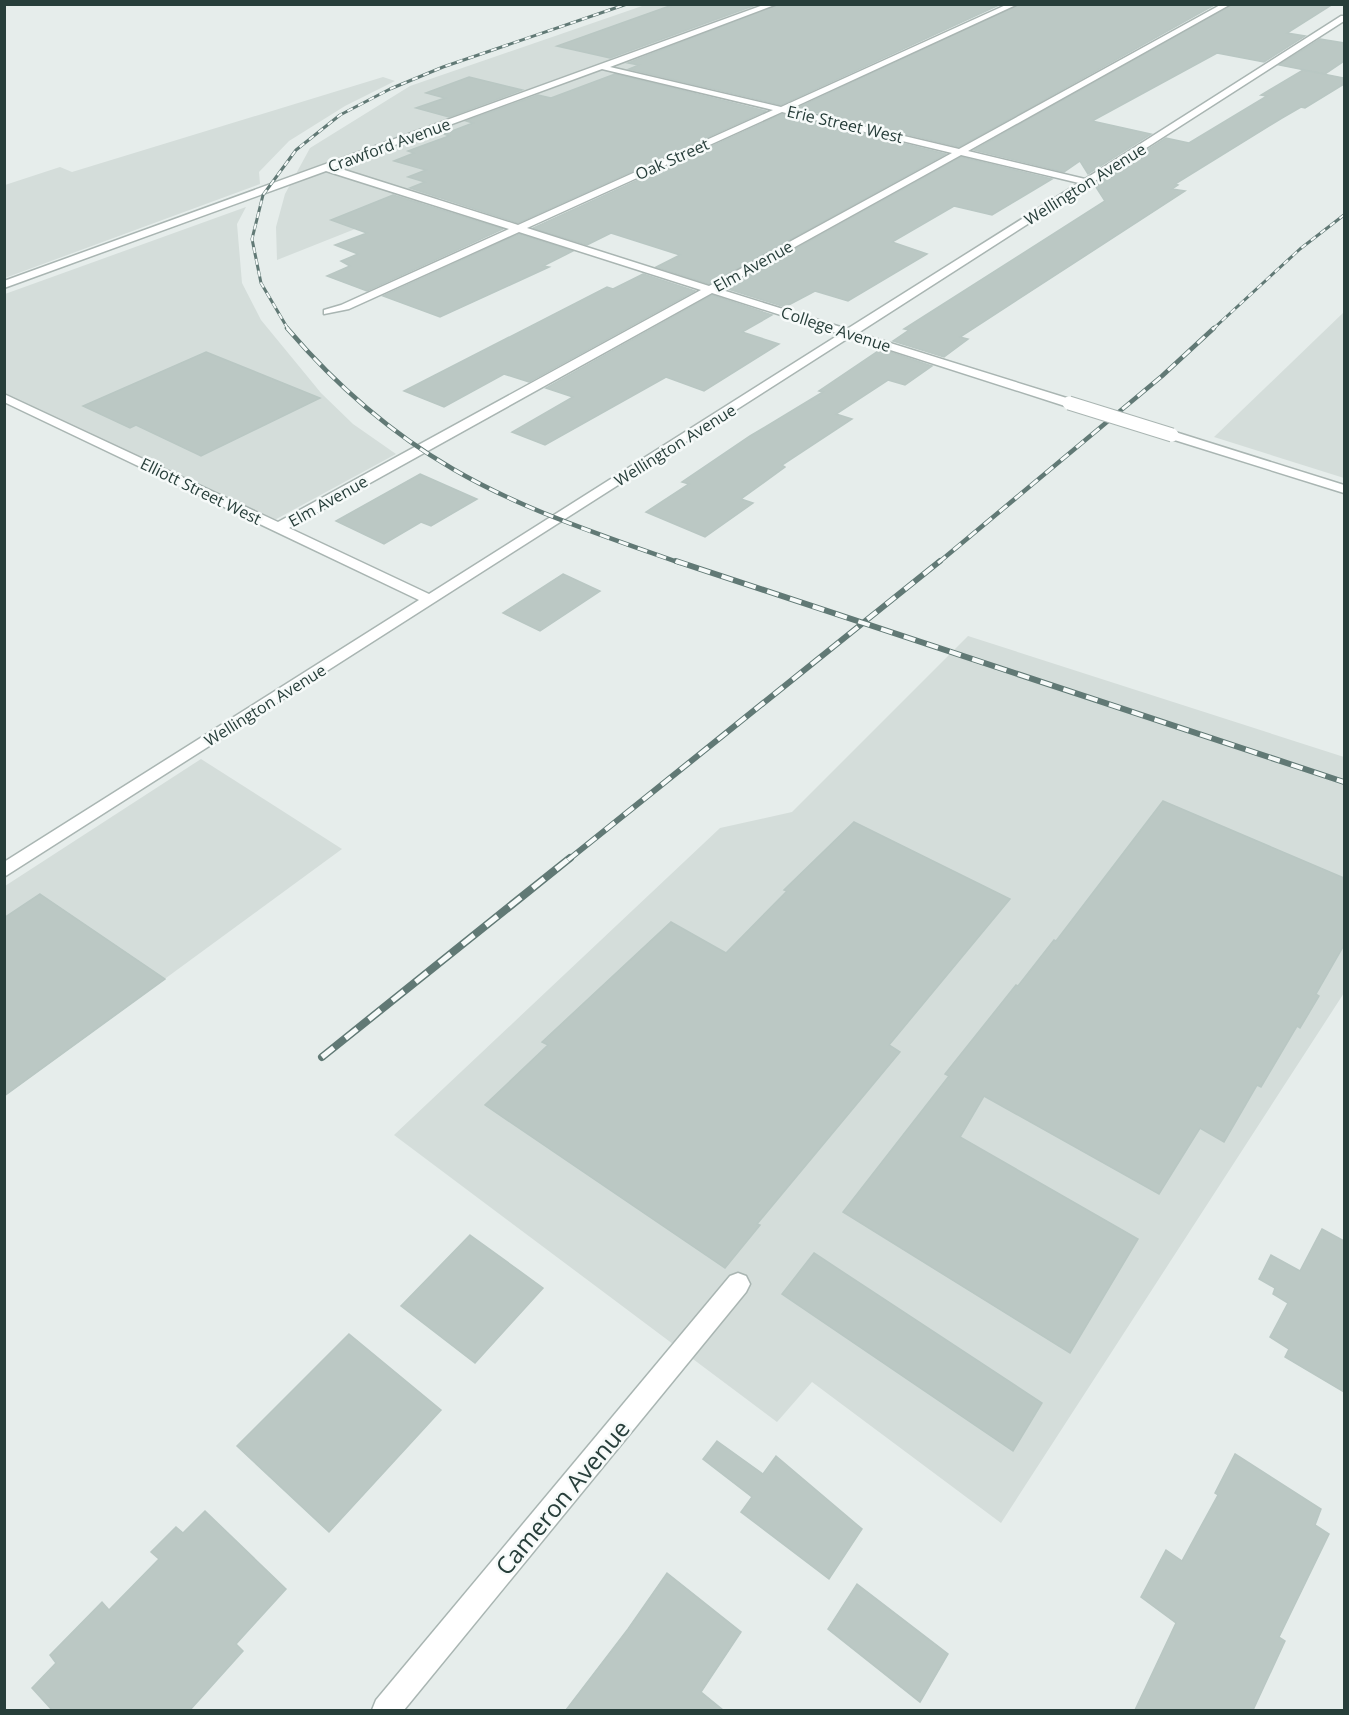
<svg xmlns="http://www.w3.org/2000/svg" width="1349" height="1715" font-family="'Open Sans',sans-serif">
<rect width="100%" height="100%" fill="#e6edeb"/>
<!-- built -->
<g fill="#d4ddda">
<polygon points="645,5 908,5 440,198 418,204 277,260 276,227 285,194 310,148 410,86"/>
<polygon points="383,77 395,81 345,106 289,141 259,172 260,184 5,278 5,185 60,167 72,172"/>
<polygon points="246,207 237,224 242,283 261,320 321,393 353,424 396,454 269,523 5,394 5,294"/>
<polygon points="1344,312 1344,478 1214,437 1319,336"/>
<polygon points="968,636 1344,757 1344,993 1001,1523 812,1382 777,1422 394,1135 720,828 792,812"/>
<polygon points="201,759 342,849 5,1096 5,886"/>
</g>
<!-- building -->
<g fill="#bbc8c4" stroke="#b9c7c3" stroke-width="1.5">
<polygon points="675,4 758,4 610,58 557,46"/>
<polygon points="779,4 1001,4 781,105 629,69 639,65 628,63"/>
<polygon points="1020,4 1216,4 959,147 797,108"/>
<polygon points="1233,4 1333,4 1287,33 1305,36 1264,62 1217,53 1092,121 1151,134 1088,174 1080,161 1064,172 974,150"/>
<polygon points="1320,39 1344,43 1344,61 1325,74 1279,65"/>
<polygon points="1303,70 1344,78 1344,84 1305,108 1301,107 1282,118 1175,184 1178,185 1172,189 1185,191 960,337 968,339 944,357 893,341 909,330 904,329 1105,201 1094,184 1166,138 1189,143 1267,96 1261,95"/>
<polygon points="615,74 766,111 518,223 410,188 425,182 408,177 426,170 394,161 414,153 408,151 449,136 444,134 473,123 466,121 538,95 551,98"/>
<polygon points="469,77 522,90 449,117 416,108 445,98 426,93"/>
<polygon points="782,114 946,154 709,284 656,267 680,255 611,233 587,245 533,228"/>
<polygon points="961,157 1052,179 992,215 954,206 892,242 927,254 848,301 815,291 785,307 725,288"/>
<polygon points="393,195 503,229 367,291 327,276 350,266 341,261 358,254 335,245 367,233 331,220"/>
<polygon points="519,234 573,251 543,266 549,267 440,317 383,296"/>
<polygon points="643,274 695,291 529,382 504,374 444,407 404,391 607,287 613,289"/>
<polygon points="712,295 772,315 742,332 779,344 704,391 666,377 545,445 512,432 573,397 546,388"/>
<polygon points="881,349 932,366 905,385 888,380 836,414 852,419 782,465 785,467 741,499 753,503 705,537 646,512 689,484 682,482 750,436 823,392 819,391"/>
<polygon points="206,352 320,398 201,456 136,425 130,428 83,406"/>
<polygon points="420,474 477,499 431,526 421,522 384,544 336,521"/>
<polygon points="563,574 600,591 540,631 503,613"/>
<polygon points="1163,801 1344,878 1344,945 1316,994 1319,996 1300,1028 1297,1026 1261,1087 1257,1085 1224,1142 1200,1128 1159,1194 984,1096 960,1137 1138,1239 1070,1353 843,1212 949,1076 945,1074 1016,985 1018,986 1054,940 1056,941"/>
<polygon points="854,822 1010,899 889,1045 900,1052 757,1224 760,1225 725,1268 485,1105 548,1045 542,1042 671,922 726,953 787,891 784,890"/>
<polygon points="40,894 165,979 4,1096 4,918"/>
<polygon points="1322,1229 1344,1241 1344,1392 1285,1357 1289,1349 1270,1337 1288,1303 1273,1294 1275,1288 1259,1279 1271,1255 1300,1271"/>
<polygon points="470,1235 543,1288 475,1363 401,1306"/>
<polygon points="814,1253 1042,1403 1013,1451 782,1294"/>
<polygon points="349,1334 441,1410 329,1532 237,1446"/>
<polygon points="717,1441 763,1474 776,1456 862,1529 829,1579 741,1512 752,1497 703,1459"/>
<polygon points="1235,1454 1321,1509 1315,1525 1329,1534 1279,1637 1285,1641 1253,1710 1135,1710 1176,1623 1141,1597 1166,1550 1182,1561 1218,1495 1215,1493"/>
<polygon points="205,1511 286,1589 236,1644 243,1651 190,1710 52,1710 32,1688 56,1663 50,1655 102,1602 109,1610 159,1559 151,1552 176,1527 183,1533"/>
<polygon points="667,1573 741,1632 701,1692 723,1710 566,1710 628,1629"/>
<polygon points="857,1584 948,1654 920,1702 828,1629"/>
</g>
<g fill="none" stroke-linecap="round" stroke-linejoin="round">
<!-- minor casing -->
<g stroke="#a9b5b2" stroke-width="3">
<g id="minor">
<path d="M766,4H777L610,67L781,107L1008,4H1018L790,109L959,149L1222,4H1231L968,151L1085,179L1341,16H1344V21L858,333L1073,400V406H1065L850,337L4,877V862L419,600L4,402V394L278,522L701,290L519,232L349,309L324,314V310L341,305L509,229L326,171L4,288V281ZM602,69L773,110L518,225L335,167ZM782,112L952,153L709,286L527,228ZM961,155L1079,183L847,329L719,289ZM712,293L840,334L429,594L289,528Z"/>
<polygon points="1172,431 1344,485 1344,493 1168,438 1166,435 1168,432"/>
<polygon points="738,1273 746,1276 750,1284 746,1292 404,1710 372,1710 376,1700 730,1276"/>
</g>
</g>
<!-- minor -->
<use href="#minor" fill="#fff" fill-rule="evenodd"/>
<!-- rail-far3 casing -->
<g stroke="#617975" stroke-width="3">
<g id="rail-far3">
<polyline points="288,329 261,283 252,239 263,195 296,150 340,115 390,89 443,67 627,4"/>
<polyline points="1213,329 1300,249 1344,215"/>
</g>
</g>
<!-- rail-far2 casing -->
<g stroke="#617975" stroke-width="4.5">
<g id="rail-far2">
<path d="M287,328C334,383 389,432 453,469C523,510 604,536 680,563"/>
<polyline points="938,563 1162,376 1214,328"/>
</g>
</g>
<!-- rail-far1 casing -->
<g stroke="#617975" stroke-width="6">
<g id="rail-far1">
<polyline points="676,561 1344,782"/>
<polyline points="568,860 940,561"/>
</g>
</g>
<!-- rail casing -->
<g stroke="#617975" stroke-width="8">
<polyline id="rail" points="322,1057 570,858"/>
</g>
<!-- rail-far3 -->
<use href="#rail-far3" stroke="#f6faf9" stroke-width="2" stroke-dasharray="6" stroke-linecap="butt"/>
<!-- rail-far2 -->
<use href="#rail-far2" stroke="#f6faf9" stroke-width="3" stroke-dasharray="10" stroke-linecap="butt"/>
<!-- rail-far1 -->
<use href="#rail-far1" stroke="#f6faf9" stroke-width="4" stroke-dasharray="12" stroke-linecap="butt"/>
<!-- rail -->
<use href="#rail" stroke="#f6faf9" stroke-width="5" stroke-dasharray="15" stroke-linecap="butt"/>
<!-- minor-bridge casing -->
<g stroke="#a9b5b2" stroke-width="15" stroke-linecap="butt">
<polyline id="minor-bridge" points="1069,403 1172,435"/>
</g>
<!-- minor-bridge -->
<use href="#minor-bridge" stroke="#fff" stroke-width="13"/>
</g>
<g text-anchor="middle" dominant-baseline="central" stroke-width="5" stroke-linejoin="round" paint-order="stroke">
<!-- far-street labels -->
<g font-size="16" fill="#273e3a" stroke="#f6faf9">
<text transform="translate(845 124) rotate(13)">Erie Street West</text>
<text transform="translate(389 145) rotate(-20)">Crawford Avenue</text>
<text transform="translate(672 159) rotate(-24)">Oak Street</text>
<text transform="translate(1085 184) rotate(-32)">Wellington Avenue</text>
<text transform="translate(753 266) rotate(-29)">Elm Avenue</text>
<text transform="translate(836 329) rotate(18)">College Avenue</text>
<text transform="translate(675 445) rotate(-32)">Wellington Avenue</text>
<text transform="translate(201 491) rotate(26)">Elliott Street West</text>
<text transform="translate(328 501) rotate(-29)">Elm Avenue</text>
<text transform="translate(265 705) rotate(-32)">Wellington Avenue</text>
</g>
<!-- near-street labels -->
<g font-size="24" fill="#273e3a" stroke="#f6faf9">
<text transform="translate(562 1497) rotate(-50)">Cameron Avenue</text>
</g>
</g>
<!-- border -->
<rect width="1349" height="1715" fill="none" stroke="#273e3a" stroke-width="12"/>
</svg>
